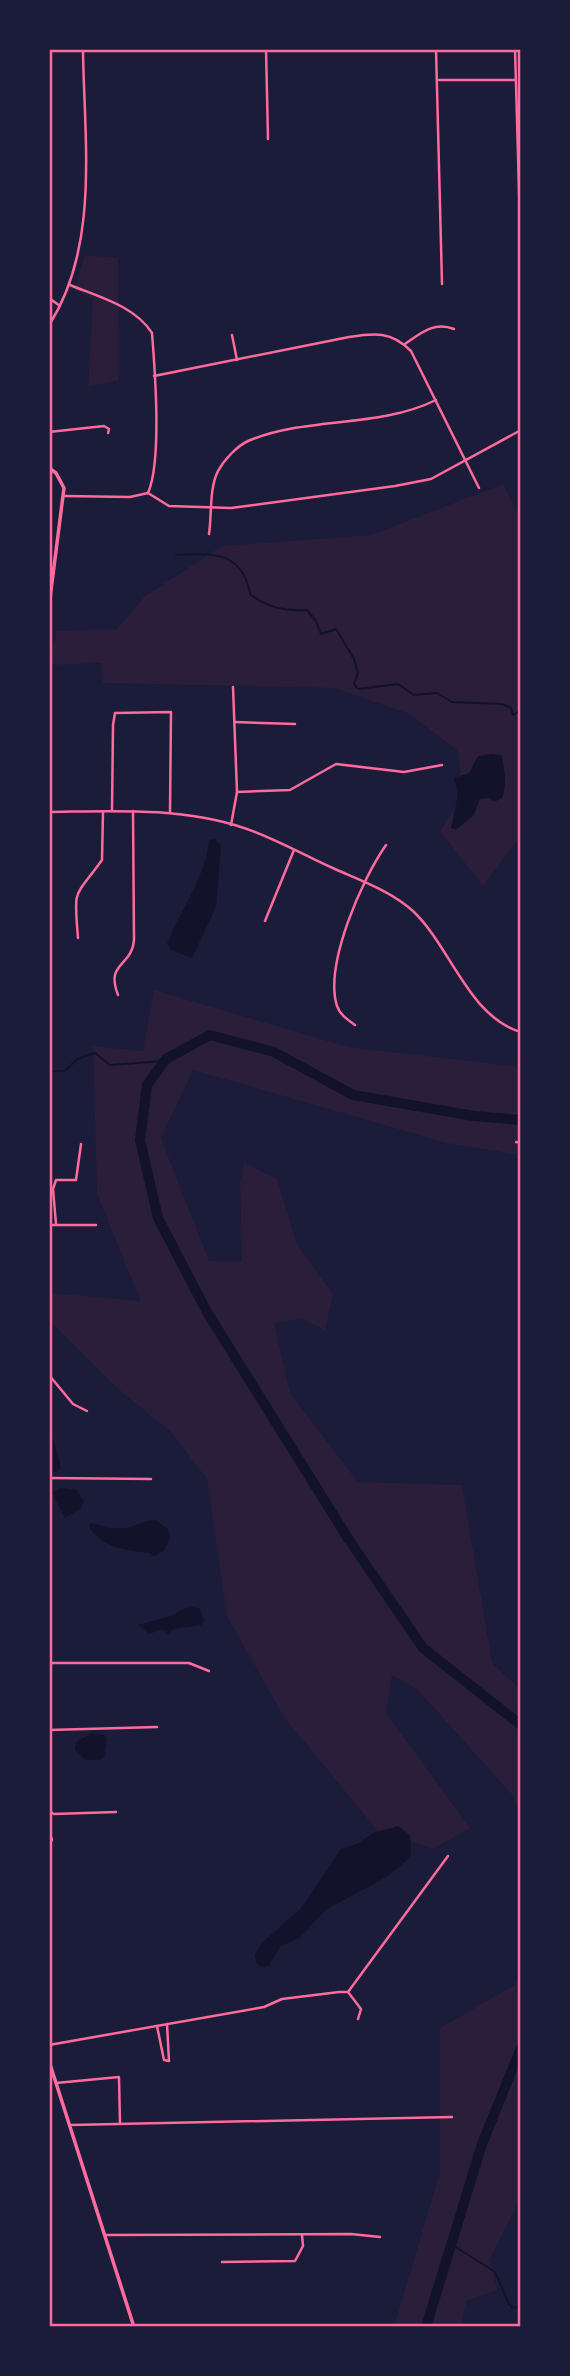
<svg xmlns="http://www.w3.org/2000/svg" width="570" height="2376" font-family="Raleway,sans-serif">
<rect width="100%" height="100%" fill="#1b1b3a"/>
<!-- green -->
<g fill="#2a1e3b">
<polygon points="85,255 118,258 119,380 88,387 93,299 74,290"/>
<path d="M503,484L521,518V842L515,843L483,886L440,831C463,800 464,787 457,750L410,714L334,688L103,683L101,663L49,665L57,631L117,629L144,597L222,546L372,535Z"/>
<polygon points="154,990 348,1047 521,1067 521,1155 447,1143 193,1070 161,1138 209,1261 242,1262 240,1182 244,1163 277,1179 297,1245 333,1294 325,1330 302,1319 274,1323 290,1393 358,1482 462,1485 492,1663 521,1690 521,1818 514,1797 418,1690 392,1675 386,1713 470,1828 433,1849 377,1830 284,1717 227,1616 207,1479 172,1433 116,1387 49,1320 49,1293 141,1301 97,1194 93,1046 143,1051"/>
<polygon points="521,1970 521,2198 489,2260 497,2290 466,2301 461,2327 394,2327 440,2172 440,2028 515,1985"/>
</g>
<!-- water -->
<g fill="#12122b">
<path d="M492,754L501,755C505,768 507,786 502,798L494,802L490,798L480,799L474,815L456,830L451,828L458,795L454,778L469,773L478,756Z"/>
<path d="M215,839L221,845L216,907L192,958L171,950L167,944C180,910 206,877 209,840Z"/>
<polygon points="49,1438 53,1439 61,1467 57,1472 49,1471"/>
<polygon points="61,1488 76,1490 84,1501 81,1508 65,1518 52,1493"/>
<path d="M155,1520L168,1529L170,1538L164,1550L154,1557L149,1553C126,1550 103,1549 89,1527L90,1523C101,1525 114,1530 126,1528C136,1526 143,1521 155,1520Z"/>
<polygon points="190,1606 200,1609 204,1621 201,1625 173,1629 168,1634 162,1629 149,1634 138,1625 171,1616"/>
<polygon points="92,1733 104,1735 107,1738 104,1757 99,1760 85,1760 75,1750 76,1742"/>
<polygon points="398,1826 410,1835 411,1854 407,1860 388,1876 327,1909 299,1938 281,1946 269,1965 262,1967 256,1963 255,1955 262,1943 301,1908 341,1849 357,1844 373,1833"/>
</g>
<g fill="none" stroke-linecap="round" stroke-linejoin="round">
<!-- stream -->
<g stroke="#12122b" stroke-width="2">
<path d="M176,555C212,552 243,552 250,594C268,608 285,611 307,610L316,621L321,634L336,629L354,659L358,673L354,684L358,689L398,684L414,695L437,693L452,702L502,704L511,708L513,715L521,710"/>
<polyline points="49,1071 65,1071 77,1059 95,1053 110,1065 164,1061"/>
<polyline points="451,2244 495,2272 509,2304 513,2308 521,2307"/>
</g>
<!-- river -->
<g stroke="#12122b" stroke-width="10">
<polyline points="521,1120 474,1116 353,1095 274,1052 210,1035 166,1059 147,1085 140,1140 158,1218 207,1312 349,1540 423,1648 521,1725"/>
<polyline points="426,2327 482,2144 521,2048"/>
</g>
<!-- minor -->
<g stroke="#ff6b9d" stroke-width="2.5">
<polyline points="266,49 268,139"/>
<polyline points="436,49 442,284"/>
<polyline points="515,49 521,260"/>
<polyline points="439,80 516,80"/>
<path d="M70,285C99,297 135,306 152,333C155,371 162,461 148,493"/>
<polyline points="49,298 60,306"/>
<path d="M49,325C100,246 84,140 83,49"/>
<polyline points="232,335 237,360"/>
<path d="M405,344C421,333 434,321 454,329"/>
<path d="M154,376L349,337C375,333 391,331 411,351L479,488"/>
<polyline points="49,432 104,426 109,429 108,433"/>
<polyline points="64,496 130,497 148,493 169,506 231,508 395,486 431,479 521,430"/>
<path d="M209,534C212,514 209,489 218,471C224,460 237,446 248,441C307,416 377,429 436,400"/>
<polyline points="235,722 295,724"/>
<polyline points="237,792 290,790 336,764 404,772 442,765"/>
<polyline points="112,811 113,725 115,713 171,712 170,812"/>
<polyline points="231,825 237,792 233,687"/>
<polyline points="265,921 294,850"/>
<path d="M78,938C74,887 73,900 102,860L103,812"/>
<path d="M118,995C105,962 132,967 134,940L133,811"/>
<path d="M355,1025C348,1020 340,1015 337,1006C324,965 362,879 386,845"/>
<polyline points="516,1142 521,1143"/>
<polyline points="56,1224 53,1189 56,1180 76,1180 81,1144"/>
<polyline points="49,1225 96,1225"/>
<polyline points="49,1375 73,1404 87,1411"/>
<polyline points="49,1478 151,1479"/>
<polyline points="49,1663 189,1663 209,1671"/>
<polyline points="49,1730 157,1727"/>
<polyline points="49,1811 54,1814 116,1812"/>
<polyline points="49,1830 52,1840 49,1843"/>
<polyline points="348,1992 448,1856"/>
<polyline points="157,2026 164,2060 169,2061 167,2024"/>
<polyline points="49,2045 264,2007 282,1999 339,1992 348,1992 361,2009 358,2019"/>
<polyline points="56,2083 119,2077 120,2123"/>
<polyline points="71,2125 452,2117"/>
<polyline points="105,2235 351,2234 380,2237"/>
<polyline points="222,2262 295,2261 303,2246 302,2235"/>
</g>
<!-- tertiary -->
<path stroke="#ff6b9d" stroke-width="2.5" d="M49,812C114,811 181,807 244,828C275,838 305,856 335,869C362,881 393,892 414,912C451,948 469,1017 521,1032"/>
<!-- secondary -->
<g stroke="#ff6b9d" stroke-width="3.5">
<polyline points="49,468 56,473 64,488 49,606"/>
<polyline points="49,2061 134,2327"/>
</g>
</g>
<!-- border -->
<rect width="570" height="2376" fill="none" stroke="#1b1b3a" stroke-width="102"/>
<rect x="51" y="51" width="468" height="2274" fill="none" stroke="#ff6b9d" stroke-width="2.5"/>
</svg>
